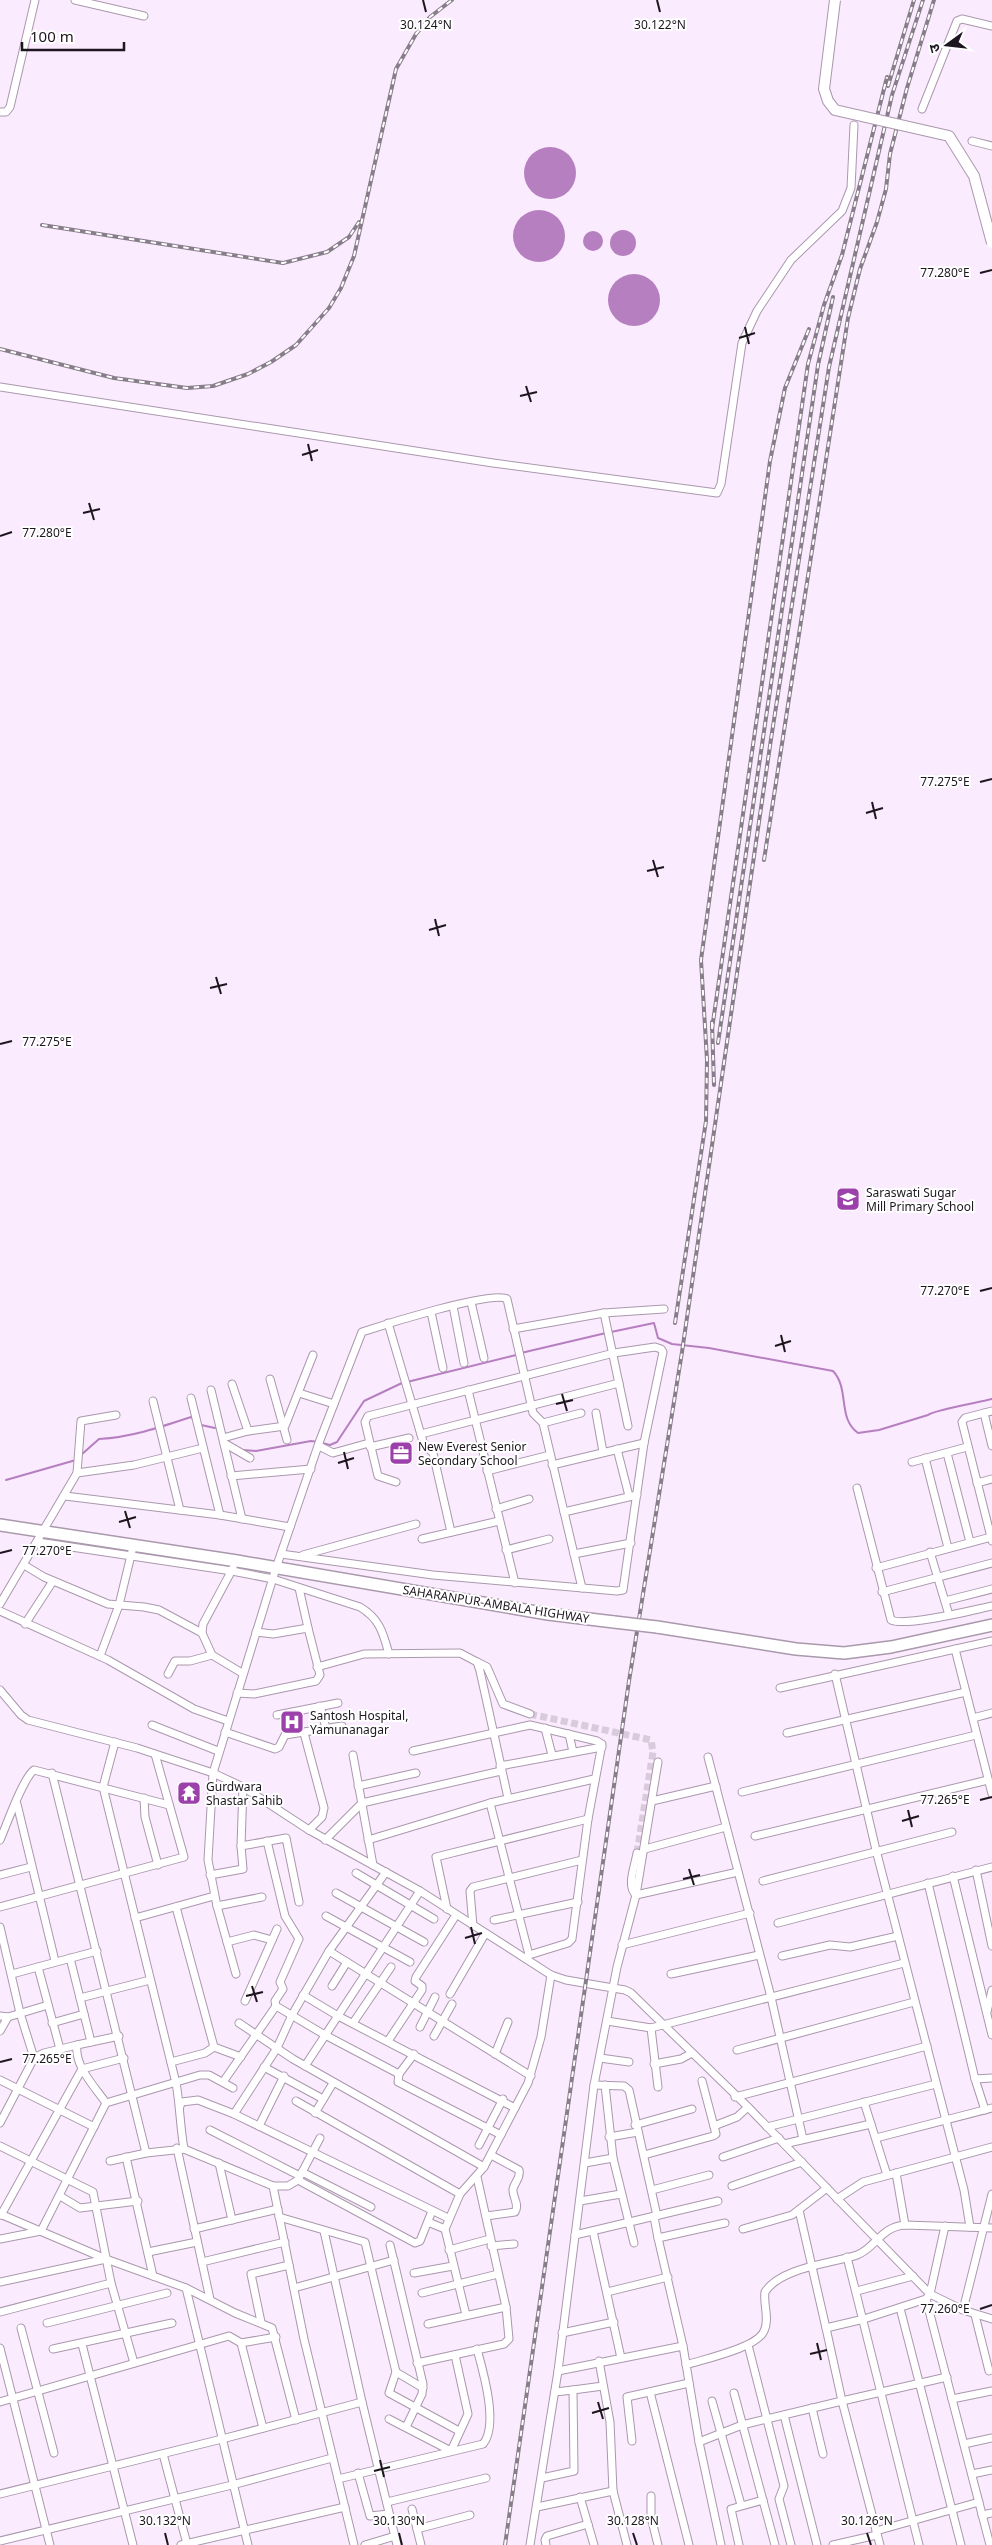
<svg xmlns="http://www.w3.org/2000/svg" width="992" height="2545" font-family="'Noto Sans','Noto Sans Devanagari',sans-serif">
<rect width="100%" height="100%" fill="#fbebfe"/>
<!-- water -->
<g fill="#b67fc0">
<circle cx="550" cy="173" r="26"/>
<circle cx="539" cy="236" r="26"/>
<circle cx="623" cy="243" r="13"/>
<circle cx="593" cy="241" r="10"/>
<circle cx="634" cy="300" r="26"/>
</g>
<g fill="none" stroke-linecap="round" stroke-linejoin="round">
<!-- stream -->
<g stroke="#b67fc0" stroke-width="2">
<path d="M611,1332L654,1323L658,1338L672,1344L709,1348L833,1371C850,1389 837,1418 858,1433L879,1430L928,1415C933,1410 981,1402 992,1399"/>
<polyline points="521,1353 606,1333"/>
<polyline points="407,1382 516,1355"/>
<polyline points="201,1425 215,1428"/>
<polyline points="322,1443 330,1445 337,1442 364,1401 402,1383"/>
<polyline points="243,1450 256,1451 311,1441 318,1442"/>
<path d="M81,1455L99,1439C132,1437 161,1427 191,1417L193,1419"/>
<polyline points="6,1480 76,1460"/>
</g>
<!-- street-tunnel -->
<polyline stroke="#dacbdc" stroke-width="7" stroke-dasharray="7 3.5" stroke-linecap="butt" points="530,1714 651,1740 653,1752 637,1853"/>
<!-- street casing -->
<g stroke="#aa98ad" stroke-width="9">
<g id="street">
<polyline points="75,0 144,16"/>
<polyline points="922,109 957,21 962,19 992,26"/>
<polyline points="0,112 6,112 10,107 35,0"/>
<polyline points="972,141 992,146"/>
<polyline points="0,387 493,463 717,493 721,484 742,343 757,311 791,260 842,211 851,188 854,125"/>
<polyline points="471,1302 484,1358"/>
<polyline points="453,1306 464,1363"/>
<polyline points="431,1312 443,1368"/>
<polyline points="604,1313 628,1426"/>
<polyline points="388,1323 424,1445 433,1453 451,1532"/>
<polyline points="513,1329 604,1313 664,1309"/>
<polyline points="270,1379 287,1440"/>
<polyline points="232,1384 248,1431"/>
<polyline points="211,1390 242,1519"/>
<polyline points="468,1390 515,1583"/>
<polyline points="299,1393 334,1404"/>
<polyline points="191,1398 220,1515"/>
<polyline points="153,1401 180,1510"/>
<polyline points="992,1411 965,1418 962,1422 992,1541"/>
<polyline points="596,1413 603,1452"/>
<polyline points="984,1413 992,1446"/>
<polyline points="543,1423 581,1413"/>
<polyline points="421,1434 619,1383"/>
<polyline points="223,1438 248,1431 285,1426 313,1355"/>
<polyline points="224,1443 250,1458"/>
<polyline points="319,1446 333,1453 369,1443"/>
<polyline points="370,1447 409,1438"/>
<polyline points="617,1449 629,1496"/>
<polyline points="947,1453 970,1542"/>
<polyline points="925,1458 948,1548"/>
<polyline points="912,1462 967,1447"/>
<polyline points="552,1465 644,1443"/>
<polyline points="487,1471 550,1455"/>
<polyline points="77,1473 134,1465 203,1448"/>
<polyline points="231,1476 311,1469"/>
<polyline points="977,1483 992,1479"/>
<path d="M857,1488L891,1620C906,1627 973,1610 992,1606"/>
<polyline points="65,1496 220,1515 290,1527"/>
<polyline points="496,1509 529,1499"/>
<polyline points="564,1512 637,1495"/>
<polyline points="422,1539 499,1521"/>
<path d="M38,1542L232,1571L273,1579L360,1607C380,1619 383,1633 389,1654"/>
<polyline points="506,1550 549,1539"/>
<polyline points="930,1552 949,1615"/>
<polyline points="281,1554 433,1575 617,1591 623,1590 644,1443 663,1352 661,1349 655,1347 614,1353 368,1416 365,1422 378,1476 396,1482"/>
<polyline points="574,1554 631,1543"/>
<polyline points="303,1555 416,1524"/>
<polyline points="24,1565 44,1577 108,1604 144,1607 159,1610 202,1633 212,1655 242,1673"/>
<polyline points="876,1568 991,1537"/>
<polyline points="299,1588 308,1628"/>
<polyline points="882,1592 992,1563"/>
<polyline points="945,1601 992,1589"/>
<polyline points="0,1604 77,1473 81,1421 116,1415"/>
<polyline points="0,1611 108,1660 194,1709 228,1721"/>
<polyline points="25,1624 53,1581"/>
<polyline points="202,1633 203,1624 233,1568"/>
<polyline points="955,1649 992,1794"/>
<polyline points="100,1656 119,1605 132,1551"/>
<polyline points="477,1662 487,1667 503,1704 530,1714"/>
<polyline points="317,1667 364,1654 460,1653 477,1662 480,1671 508,1798"/>
<polyline points="168,1674 175,1661 190,1661 212,1655"/>
<polyline points="835,1674 876,1850 964,2190 970,2227"/>
<polyline points="780,1688 992,1641"/>
<polyline points="0,1690 21,1715 28,1720 137,1748 213,1773 243,1787 309,1830 420,1891 551,1975 566,1980 625,1990 631,1993 748,2107 930,2294 963,2310 992,2319"/>
<polyline points="237,1693 254,1694 316,1681 320,1675 308,1628 273,1634 256,1632"/>
<polyline points="320,1706 326,1728"/>
<polyline points="277,1715 338,1703"/>
<polyline points="973,1718 992,1713"/>
<polyline points="152,1725 218,1751"/>
<polyline points="545,1728 552,1755"/>
<polyline points="225,1732 275,1749 279,1747 285,1735 342,1726"/>
<polyline points="304,1733 324,1808 322,1817 309,1830"/>
<polyline points="787,1733 966,1692"/>
<polyline points="569,1734 573,1752"/>
<path d="M115,1742L103,1787L176,2083C180,2105 180,2126 184,2149"/>
<polyline points="413,1751 530,1725 597,1741 602,1744 588,1819 572,1939 568,1943 529,1955"/>
<polyline points="353,1755 373,1865"/>
<polyline points="708,1757 771,1997 803,2139"/>
<polyline points="500,1766 602,1747"/>
<polyline points="52,1773 146,2153"/>
<polyline points="358,1786 416,1773"/>
<polyline points="742,1792 976,1735"/>
<polyline points="144,1798 145,1817 158,1865"/>
<polyline points="652,1801 716,1786"/>
<polyline points="490,1803 529,1955 525,1958"/>
<polyline points="17,1804 55,1961"/>
<polyline points="755,1836 988,1780"/>
<path d="M0,1840C7,1824 23,1778 34,1770L169,1805"/>
<polyline points="325,1840 362,1803 501,1771"/>
<polyline points="368,1840 490,1803 594,1779"/>
<polyline points="267,1841 285,1916 299,1939 280,1982 283,1989 275,2001 276,2006 325,2035 399,2074"/>
<polyline points="241,1846 286,1838 299,1902"/>
<polyline points="645,1849 726,1827"/>
<path d="M637,1853C635,1866 626,1886 636,1895L738,1872"/>
<polyline points="976,1870 992,1946"/>
<polyline points="356,1873 434,1919"/>
<polyline points="0,1875 31,1867"/>
<polyline points="210,1875 243,1869 241,1846 243,1787"/>
<polyline points="953,1876 992,2035"/>
<polyline points="763,1881 952,1832"/>
<polyline points="928,1883 975,2079 985,2110"/>
<polyline points="336,1893 424,1942"/>
<polyline points="217,1906 262,1897"/>
<polyline points="0,1907 184,1857 155,1754"/>
<polyline points="447,1909 436,1857 588,1819"/>
<polyline points="326,1916 410,1962"/>
<polyline points="135,1918 214,1896"/>
<polyline points="494,1920 578,1902"/>
<polyline points="778,1923 992,1867"/>
<polyline points="473,1926 470,1891 473,1887 582,1860"/>
<polyline points="0,1927 20,2013 34,2058 44,2053 77,2045"/>
<polyline points="227,1942 254,1935 272,1940"/>
<polyline points="622,1945 750,1913"/>
<polyline points="329,1951 531,2076"/>
<polyline points="782,1956 830,1945 850,1947 898,1936"/>
<polyline points="70,1958 91,2042"/>
<polyline points="38,1967 60,2049"/>
<polyline points="12,1974 97,1951"/>
<path d="M236,1974L217,1906L208,1860L213,1773L276,1568L320,1440L362,1332C383,1325 493,1290 507,1299L533,1413L543,1423L582,1588"/>
<polyline points="671,1974 759,1955"/>
<polyline points="332,1986 347,1962"/>
<polyline points="450,1994 485,1934"/>
<polyline points="303,1995 338,2016 515,2108"/>
<polyline points="80,1998 150,1980"/>
<polyline points="245,2001 277,1929"/>
<polyline points="987,2012 992,1990"/>
<polyline points="0,2016 8,2017 48,2005"/>
<polyline points="607,2021 651,2028 904,1963"/>
<polyline points="52,2023 84,2014"/>
<polyline points="239,2023 293,2059 484,2167"/>
<polyline points="353,2023 391,1967"/>
<polyline points="420,2027 435,1997"/>
<polyline points="651,2028 658,2087"/>
<polyline points="0,2031 8,2017"/>
<polyline points="434,2036 452,2004"/>
<polyline points="388,2041 422,1990 422,1986 415,1981 416,1977 456,1915"/>
<polyline points="214,2047 241,2057"/>
<polyline points="737,2050 914,2002"/>
<polyline points="414,2054 399,2074 398,2082 501,2135"/>
<polyline points="495,2054 508,2022"/>
<polyline points="600,2058 629,2062"/>
<polyline points="171,2062 205,2053 214,2047 176,1907"/>
<polyline points="654,2064 681,2059 692,2053"/>
<polyline points="305,2066 420,1891"/>
<polyline points="264,2067 323,2099"/>
<polyline points="975,2079 992,2078"/>
<polyline points="0,2080 94,2127"/>
<polyline points="223,2082 276,2006"/>
<polyline points="594,2085 624,2086 629,2090 657,2216"/>
<polyline points="605,2085 613,2158 634,2243"/>
<polyline points="735,2097 927,2046"/>
<polyline points="296,2101 460,2194"/>
<polyline points="864,2102 887,2175"/>
<path d="M106,2103C95,2087 74,2066 77,2045L119,2036"/>
<polyline points="180,2106 182,2102 198,2100 234,2114 448,2218"/>
<polyline points="315,2113 333,2083"/>
<polyline points="234,2114 277,2048 292,2015 329,1951 386,1872"/>
<polyline points="0,2123 34,2058"/>
<polyline points="635,2125 692,2109"/>
<polyline points="259,2126 284,2076"/>
<polyline points="714,2126 737,2117 748,2107"/>
<polyline points="767,2127 936,2084"/>
<polyline points="210,2130 300,2176"/>
<polyline points="609,2137 638,2132"/>
<polyline points="876,2138 992,2108"/>
<polyline points="784,2144 871,2124"/>
<polyline points="479,2145 503,2099"/>
<polyline points="0,2146 93,2192 111,2283 134,2363"/>
<polyline points="177,2148 210,2299"/>
<polyline points="644,2155 713,2136 716,2134 702,2081"/>
<polyline points="126,2157 153,2276"/>
<polyline points="723,2157 779,2138"/>
<polyline points="110,2161 146,2153 184,2149 273,2186 288,2186 298,2180 320,2138"/>
<polyline points="219,2163 232,2220"/>
<polyline points="585,2163 613,2158"/>
<polyline points="302,2172 371,2207"/>
<polyline points="896,2173 905,2225"/>
<polyline points="298,2180 415,2243 420,2241 432,2211"/>
<polyline points="273,2186 304,2339 354,2545"/>
<polyline points="732,2186 802,2162"/>
<polyline points="652,2190 709,2175"/>
<polyline points="60,2196 80,2208 138,2201"/>
<polyline points="837,2199 863,2182 992,2147"/>
<polyline points="580,2201 621,2194"/>
<polyline points="799,2210 826,2328"/>
<polyline points="0,2214 106,2259 186,2288 235,2313 272,2328 296,2420"/>
<polyline points="1,2215 82,2069 124,2058"/>
<path d="M486,2216L515,2212C520,2204 512,2197 513,2189C515,2181 521,2178 519,2170L491,2155"/>
<polyline points="279,2217 365,2242 396,2372 389,2393 459,2431"/>
<polyline points="654,2217 658,2238 725,2223"/>
<polyline points="428,2222 445,2229"/>
<polyline points="945,2226 930,2294 926,2299 990,2545"/>
<polyline points="194,2229 278,2209"/>
<polyline points="743,2229 792,2215 827,2188"/>
<polyline points="324,2231 362,2402 397,2545"/>
<polyline points="593,2231 621,2358"/>
<polyline points="575,2235 718,2201"/>
<polyline points="658,2238 683,2346 699,2442 721,2545"/>
<polyline points="0,2239 41,2231 106,2103 200,2075 209,2075 233,2088"/>
<polyline points="390,2245 423,2384 422,2394 406,2427"/>
<polyline points="491,2246 514,2244"/>
<polyline points="449,2250 490,2239"/>
<polyline points="148,2252 197,2242"/>
<polyline points="847,2257 919,2545"/>
<polyline points="202,2262 285,2242"/>
<polyline points="414,2273 453,2266"/>
<polyline points="0,2282 106,2259"/>
<polyline points="186,2288 248,2545"/>
<polyline points="294,2288 394,2260"/>
<polyline points="857,2291 913,2276"/>
<polyline points="607,2292 668,2277"/>
<polyline points="422,2293 498,2274"/>
<polyline points="900,2308 961,2545"/>
<polyline points="963,2310 992,2194"/>
<polyline points="0,2312 111,2283"/>
<polyline points="466,2315 445,2229 460,2194 484,2167 528,2083 541,2037 551,1975"/>
<polyline points="975,2315 989,2371"/>
<polyline points="261,2322 251,2274 289,2265"/>
<polyline points="47,2323 167,2293"/>
<polyline points="428,2324 506,2307"/>
<polyline points="21,2328 54,2453"/>
<polyline points="562,2333 614,2322"/>
<polyline points="241,2343 263,2428"/>
<polyline points="82,2344 133,2545"/>
<polyline points="748,2345 784,2486 779,2499 791,2545"/>
<polyline points="0,2348 50,2545"/>
<polyline points="53,2349 172,2323"/>
<polyline points="599,2361 610,2422 613,2491 627,2545"/>
<polyline points="417,2363 504,2344 509,2339 506,2307 477,2177"/>
<path d="M686,2365C704,2359 757,2348 764,2331C770,2319 763,2304 765,2292C781,2267 831,2264 857,2255C876,2248 880,2227 905,2225L992,2228"/>
<polyline points="558,2371 683,2346"/>
<polyline points="396,2372 423,2388"/>
<polyline points="555,2392 573,2390"/>
<polyline points="650,2392 689,2545"/>
<polyline points="734,2393 775,2545"/>
<polyline points="952,2399 992,2391"/>
<polyline points="712,2401 741,2505"/>
<polyline points="0,2402 229,2336 241,2343 276,2337"/>
<polyline points="812,2408 823,2454"/>
<polyline points="784,2415 817,2545"/>
<polyline points="389,2419 451,2451 468,2414 455,2355"/>
<polyline points="632,2441 627,2397 689,2383"/>
<polyline points="699,2442 742,2425 842,2401 826,2328 864,2319 926,2299"/>
<polyline points="964,2444 992,2438"/>
<polyline points="163,2454 187,2544"/>
<polyline points="358,2473 370,2516 389,2514"/>
<polyline points="972,2474 992,2470"/>
<polyline points="542,2478 574,2471 573,2390 603,2386"/>
<path d="M338,2479L483,2444C499,2425 483,2371 477,2349"/>
<polyline points="0,2494 222,2439 362,2402"/>
<polyline points="651,2496 651,2517 658,2545"/>
<polyline points="580,2497 594,2545"/>
<polyline points="387,2502 486,2478"/>
<polyline points="537,2507 613,2491"/>
<polyline points="412,2509 421,2545"/>
<polyline points="982,2515 992,2513"/>
<polyline points="417,2529 470,2515"/>
<polyline points="876,2531 979,2502"/>
<polyline points="0,2541 232,2485 332,2458"/>
<polyline points="181,2545 345,2507"/>
<polyline points="365,2545 395,2536"/>
<polyline points="530,2545 558,2371 594,2085 617,1967 636,1895 658,1762"/>
<polyline points="546,2545 545,2540 547,2536 588,2524"/>
<polyline points="739,2545 731,2509 763,2500"/>
<polyline points="833,2545 877,2535"/>
<polyline points="880,2545 842,2401 947,2377"/>
</g>
</g>
<!-- primary casing -->
<g stroke="#aa98ad" stroke-width="14">
<g id="primary">
<polyline points="0,1525 237,1561 548,1614 614,1622"/>
<polyline points="657,1627 796,1649 844,1653 891,1647 992,1625"/>
</g>
</g>
<!-- street -->
<use href="#street" stroke="#fff" stroke-width="7"/>
<!-- primary -->
<use href="#primary" stroke="#fff" stroke-width="11"/>
<!-- rail casing -->
<g stroke="#887d8a" stroke-width="4">
<g id="rail">
<polyline points="888,86 914,0"/>
<polyline points="42,225 283,263 327,252 349,237 359,222"/>
<polyline points="0,349 114,378 187,388 213,386 248,374 271,362 296,345 329,308 341,288 354,256 396,69 416,34 430,17 452,0"/>
<polyline points="764,860 848,318 860,269 877,222 886,189 890,154 907,88 934,0"/>
<polyline points="712,1022 714,1085"/>
<polyline points="712,1029 808,364 824,305 842,255 887,77"/>
<polyline points="718,1043 818,365 833,297"/>
<polyline points="675,1323 706,1121 707,1060 701,960 770,461 785,388 809,329"/>
<polyline points="505,2545 629,1681 682,1352 771,739 829,367 892,95 923,0"/>
</g>
</g>
<!-- rail -->
<use href="#rail" stroke="#fff" stroke-width="2" stroke-dasharray="5.5" stroke-linecap="butt"/>
<!-- secondary-bridge casing -->
<g stroke="#aa98ad" stroke-width="12" stroke-linecap="butt">
<polyline id="secondary-bridge" points="835,0 824,89 828,101 835,110 949,136 974,176 992,243"/>
</g>
<!-- primary-bridge casing -->
<g stroke="#aa98ad" stroke-width="14" stroke-linecap="butt">
<polyline id="primary-bridge" points="614,1622 657,1627"/>
</g>
<!-- secondary-bridge -->
<use href="#secondary-bridge" stroke="#fff" stroke-width="10"/>
<!-- primary-bridge -->
<use href="#primary-bridge" stroke="#fff" stroke-width="11"/>
</g>
<!-- ticks -->
<path fill="none" stroke="#1d161e" stroke-width="2" d="M423,0L426,12M657,0L660,12M980,273L992,270M745,327L749,344M739,338L755,333M526,386L531,402M520,396L537,392M308,444L312,461M302,455L318,450M89,503L94,520M83,513L100,509M0,536L12,532M980,782L992,779M872,802L876,819M866,813L883,808M653,860L658,877M647,871L664,867M435,919L439,936M429,930L446,925M216,977L221,994M210,988L227,984M0,1044L12,1041M980,1291L992,1288M781,1335L785,1352M775,1346L791,1341M562,1394L567,1411M556,1404L573,1400M344,1452L348,1469M338,1463L354,1458M125,1511L130,1528M119,1522L136,1517M0,1553L12,1550M980,1800L992,1797M908,1810L912,1827M902,1821L919,1816M689,1869L694,1885M683,1879L700,1875M471,1927L475,1944M465,1938L482,1933M252,1986L257,2002M246,1996L263,1992M0,2062L12,2059M980,2309L992,2305M817,2343L821,2360M810,2354L827,2350M598,2402L603,2419M592,2413L609,2408M380,2460L384,2477M374,2471L390,2467M165,2533L168,2545M399,2533L402,2545M633,2533L637,2545M867,2533L871,2545"/>
<!-- icons -->
<defs>
<g id="school-square" transform="scale(1.25)"><rect x="-9" y="-9" width="18" height="18" rx="4" fill="#9c41ab" stroke="#fff"/><path d="M0-5L7-2L0 1L-7-2ZM-4 1L0 2.5L4 1V4Q0 6-4 4Z" fill="#fff"/></g>
<g id="office-square" transform="scale(1.25)"><rect x="-9" y="-9" width="18" height="18" rx="4" fill="#9c41ab" stroke="#fff"/><path d="M-6-3h4V-5.5h4V-3h4V5H-6ZM-1-4.5V-3h2v-1.5ZM-6 0V1H6V0Z" fill="#fff"/></g>
<g id="hospital-square" transform="scale(1.25)"><rect x="-9" y="-9" width="18" height="18" rx="4" fill="#9c41ab" stroke="#fff"/><path d="M-5-5h3v3.5h4V-5h3V5h-3V1.5h-4V5h-3Z" fill="#fff"/></g>
<g id="temple-square" transform="scale(1.25)"><rect x="-9" y="-9" width="18" height="18" rx="4" fill="#9c41ab" stroke="#fff"/><path d="M0-6L5-2H3V0L6.5 2.5H4V6H1.5V3h-3V6H-4V2.5H-6.5L-3 0V-2H-5Z" fill="#fff"/></g>
</defs>
<g fill-rule="evenodd">
<use href="#school-square" x="848" y="1199"/>
<use href="#office-square" x="401" y="1453"/>
<use href="#hospital-square" x="292" y="1722"/>
<use href="#temple-square" x="189" y="1793"/>
</g>
<g text-anchor="middle" dominant-baseline="central" stroke-width="4" stroke-linejoin="round" paint-order="stroke">
<!-- poi labels -->
<g font-size="12" fill="#1d161e" stroke="#fff" text-anchor="start">
<text x="866" y="1192">Saraswati Sugar<tspan x="866" dy="14">Mill Primary School</tspan></text>
<text x="418" y="1446">New Everest Senior<tspan x="418" dy="14">Secondary School</tspan></text>
<text x="310" y="1715">Santosh Hospital,<tspan x="310" dy="14">Yamunanagar</tspan></text>
<text x="206" y="1786">Gurdwara<tspan x="206" dy="14">Shastar Sahib</tspan></text>
</g>
<!-- street labels -->
<g font-size="12" fill="#1d161e" stroke="#fff">
<text transform="translate(496 1604) rotate(9)">SAHARANPUR-AMBALA HIGHWAY</text>
</g>
</g>
<g font-size="12" text-anchor="middle" fill="#1d161e" stroke="#fff" stroke-width="4" stroke-linejoin="round" paint-order="stroke">
<text x="426" y="29">30.124°N</text>
<text x="660" y="29">30.122°N</text>
<text x="945" y="277">77.280°E</text>
<text x="47" y="537">77.280°E</text>
<text x="945" y="786">77.275°E</text>
<text x="47" y="1046">77.275°E</text>
<text x="945" y="1295">77.270°E</text>
<text x="47" y="1555">77.270°E</text>
<text x="945" y="1804">77.265°E</text>
<text x="47" y="2063">77.265°E</text>
<text x="945" y="2313">77.260°E</text>
<text x="165" y="2525">30.132°N</text>
<text x="399" y="2525">30.130°N</text>
<text x="633" y="2525">30.128°N</text>
<text x="867" y="2525">30.126°N</text>
</g>
<!-- north arrow -->
<g transform="translate(947 45) rotate(255)" stroke="#ffffff" stroke-width="4" paint-order="stroke">
<path d="M0-4L9 19L0 12L-9 19Z" fill="#1d161e"/>
<text y="-8" font-size="14" font-weight="bold" text-anchor="middle" fill="#1d161e">उ</text>
</g>
<!-- scale -->
<path d="M22 42v8h102v-8" fill="none" stroke="#1d161e" stroke-width="2.5"/>
<text x="30" y="42" font-size="15" fill="#1d161e" stroke="#ffffff" stroke-width="4" paint-order="stroke">100 m</text>
</svg>
